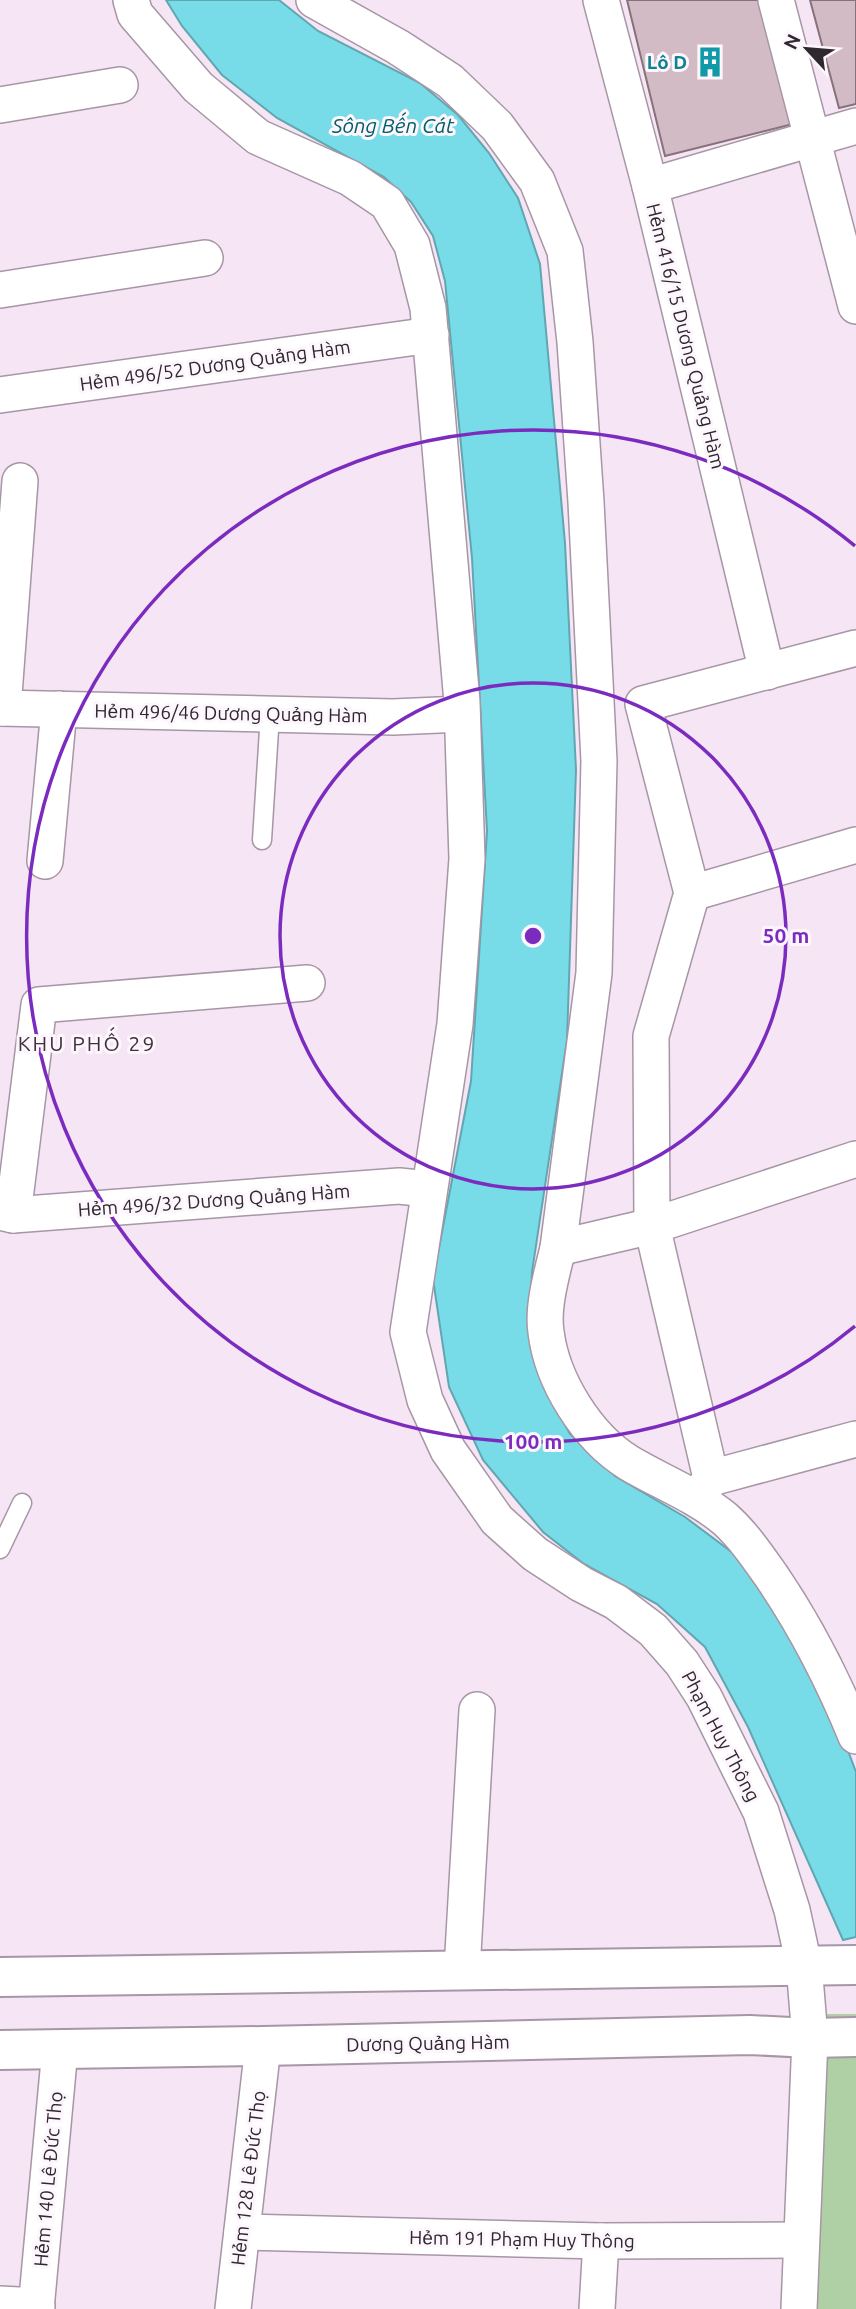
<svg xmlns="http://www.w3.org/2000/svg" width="856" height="2309" font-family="Ubuntu,sans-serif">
<rect width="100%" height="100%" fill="#f6e5f4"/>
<!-- green -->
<polygon fill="#afd0a4" points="822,2014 856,2014 856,2309 810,2309"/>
<!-- water -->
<polygon fill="#77dce8" stroke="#61a6b0" stroke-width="2" points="166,0 279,0 318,31 420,83 458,115 489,153 518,198 540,264 565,543 576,770 567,1040 532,1272 529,1330 543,1384 570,1434 615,1476 685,1517 741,1559 817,1668 856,1772 856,1937 843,1940 748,1727 705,1647 657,1604 584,1564 543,1532 483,1460 449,1387 433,1279 471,1081 487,831 472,558 445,281 433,236 411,202 384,177 277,118 222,75 182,26"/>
<!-- building -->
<g fill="#d2bbc4" stroke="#86727a" stroke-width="2">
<polygon points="627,0 762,0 793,124 665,156"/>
<polygon points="810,0 856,0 856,104 839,108"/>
</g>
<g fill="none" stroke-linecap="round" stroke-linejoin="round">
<!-- service casing -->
<g stroke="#a796a5" stroke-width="21">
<g id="service">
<polyline points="262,840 270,714"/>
<polyline points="0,1549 22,1503"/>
</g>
</g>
<!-- minor casing -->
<g stroke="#a796a5" stroke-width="38">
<g id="minor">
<polyline points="131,0 135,14 198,87 258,137 350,178 387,203 412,245 428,308 462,702 467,859 455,1024 408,1332 425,1400 448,1450 497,1520 535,1554 581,1584 616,1602 653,1630 682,1663 704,1697 761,1812 792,1910 804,1965 810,2038 799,2309"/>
<path d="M314,0L398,47L450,81L497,126L537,181L565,251L575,342L586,502L599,761L594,973L558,1248C552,1273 542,1307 546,1332C552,1381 587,1437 629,1463C661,1482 696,1495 725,1519C743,1535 758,1557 772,1577C806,1627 833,1680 856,1736"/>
<polyline points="601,0 650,186 767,672"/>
<polyline points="776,0 856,306"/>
<polyline points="0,105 120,85"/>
<polyline points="650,186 856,126"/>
<polyline points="0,290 205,258"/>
<polyline points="0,395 431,335"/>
<polyline points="0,708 393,717 462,714"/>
<polyline points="3,708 20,481"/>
<polyline points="45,861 59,709"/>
<polyline points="692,893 856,845"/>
<polyline points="0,1212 13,1215 399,1186 428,1189"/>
<polyline points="13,1215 39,1005 307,983"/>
<polyline points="558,1248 652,1226 856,1159"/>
<polyline points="711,1478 652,1226 651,1036 692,893 643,704 856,648"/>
<polyline points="699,1496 711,1478 856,1439"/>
<polyline points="462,1970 477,1710"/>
<polyline points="242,2232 601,2241 801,2240"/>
<polyline points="0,2304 37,2306"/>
<polyline points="36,2309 60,2049"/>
<polyline points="233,2309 263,2046"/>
<polyline points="597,2309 601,2241"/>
</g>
</g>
<!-- tertiary casing -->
<g stroke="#a796a5" stroke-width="42">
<g id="tertiary">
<polyline points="0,1977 856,1965"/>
<polyline points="0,2050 263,2046 750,2035 810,2038 856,2037"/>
</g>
</g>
<!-- service -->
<use href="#service" stroke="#fff" stroke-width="18"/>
<!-- minor -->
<use href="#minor" stroke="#fff" stroke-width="35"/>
<!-- tertiary -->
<use href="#tertiary" stroke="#fff" stroke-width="38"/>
</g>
<!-- distance rings -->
<g fill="none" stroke="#7b2cbf" stroke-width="3.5">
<circle cx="533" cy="936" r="253"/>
<path d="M855 1326A506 506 0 1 1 855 546"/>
</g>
<!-- icons -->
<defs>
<g id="building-bare" transform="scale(2.415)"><path d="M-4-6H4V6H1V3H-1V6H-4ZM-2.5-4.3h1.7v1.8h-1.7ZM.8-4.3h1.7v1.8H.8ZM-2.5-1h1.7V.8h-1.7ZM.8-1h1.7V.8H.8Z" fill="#0f9aa8" stroke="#fdf6fc" stroke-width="2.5" paint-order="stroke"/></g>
</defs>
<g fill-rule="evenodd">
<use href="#building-bare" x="710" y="62"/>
</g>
<g text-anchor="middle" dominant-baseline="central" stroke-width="6" stroke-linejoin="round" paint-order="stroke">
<!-- culture labels -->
<g font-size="19" font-weight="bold" fill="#0d838f" stroke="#fdf6fc" text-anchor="end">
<text x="687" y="62">Lô D</text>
</g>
<!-- street labels -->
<g font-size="19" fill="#2f282e" stroke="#fdf6fc">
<text transform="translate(686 336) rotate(76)">Hẻm 416/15 Dương Quảng Hàm</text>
<text transform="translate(215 365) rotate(-8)">Hẻm 496/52 Dương Quảng Hàm</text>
<text transform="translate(231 713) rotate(1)">Hẻm 496/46 Dương Quảng Hàm</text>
<text transform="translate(214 1200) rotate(-4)">Hẻm 496/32 Dương Quảng Hàm</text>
<text transform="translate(721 1736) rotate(62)">Phạm Huy Thông</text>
<text transform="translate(428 2043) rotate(-1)">Dương Quảng Hàm</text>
<text transform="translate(248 2178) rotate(-83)">Hẻm 128 Lê Đức Thọ</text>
<text transform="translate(48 2179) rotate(-85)">Hẻm 140 Lê Đức Thọ</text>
<text transform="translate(522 2239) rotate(1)">Hẻm 191 Phạm Huy Thông</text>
</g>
<!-- water labels -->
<g font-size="21" font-style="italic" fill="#005f68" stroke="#fdf6fc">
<text x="393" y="125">Sông Bến Cát</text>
</g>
<!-- neighbourhood labels -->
<g font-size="21" letter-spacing="2" fill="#3f323e" stroke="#fdf6fc">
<text x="87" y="1043">KHU PHỐ 29</text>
</g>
</g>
<circle cx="533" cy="936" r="10" fill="#7b2cbf" stroke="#fdf6fc" stroke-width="3.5"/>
<g font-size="21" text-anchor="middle" font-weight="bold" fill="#7b2cbf" stroke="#fdf6fc" stroke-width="6" stroke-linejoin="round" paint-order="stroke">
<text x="786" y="943">50 m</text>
<text x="533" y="1449">100 m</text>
</g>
<!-- north arrow -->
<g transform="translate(807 49) rotate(296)" stroke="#fdf6fc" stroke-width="5" paint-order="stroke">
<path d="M0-5L12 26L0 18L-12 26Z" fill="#2f282e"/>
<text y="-10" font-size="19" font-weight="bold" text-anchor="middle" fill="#2f282e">N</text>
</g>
</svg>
